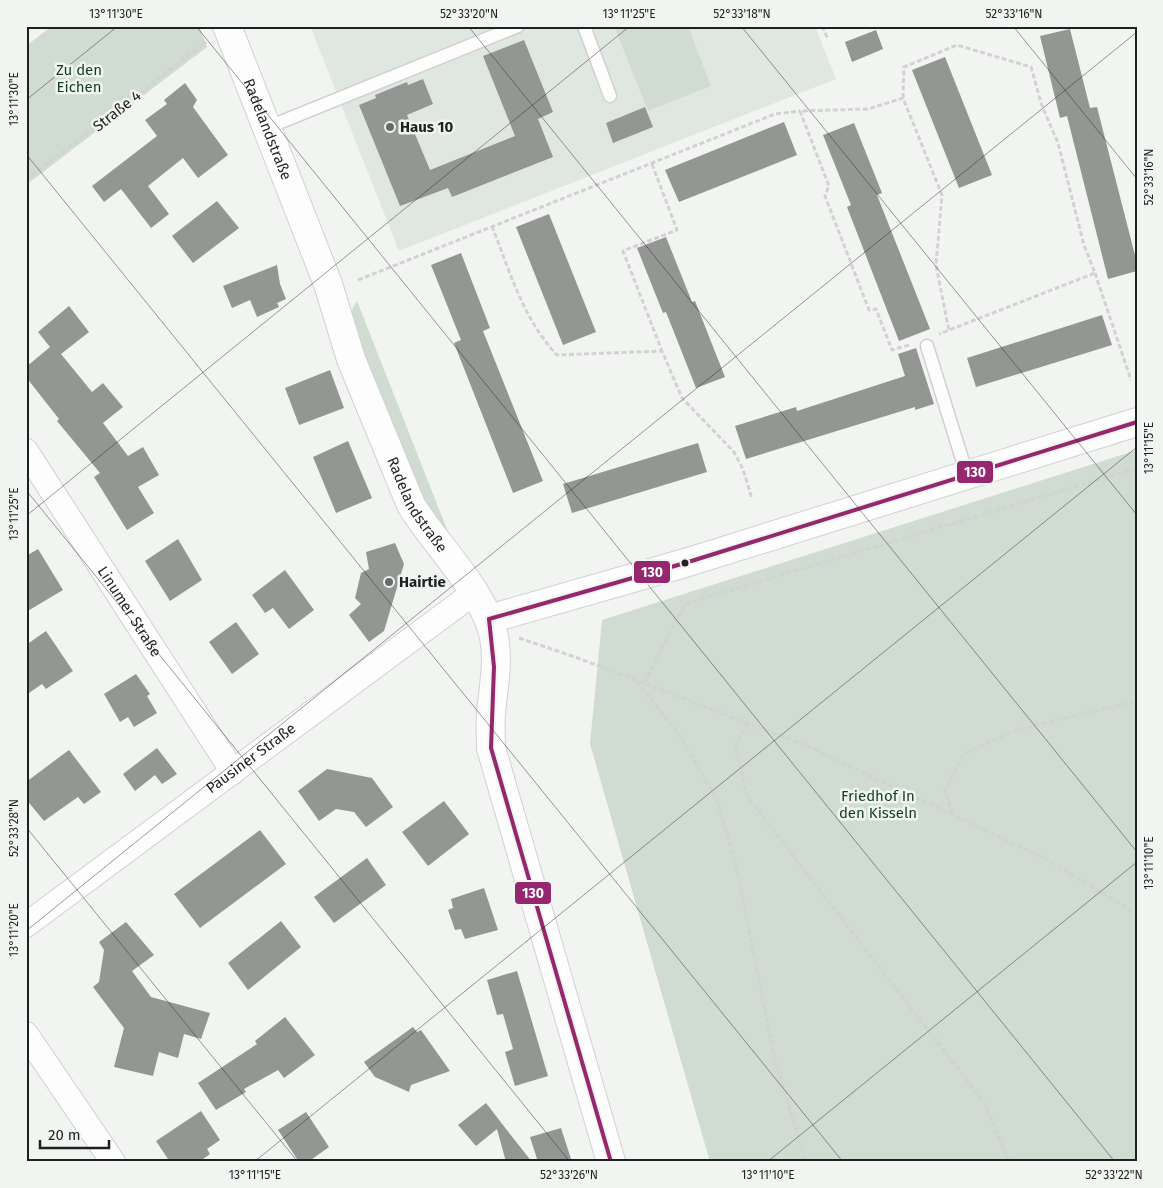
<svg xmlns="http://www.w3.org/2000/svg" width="1163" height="1188" font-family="'Fira Sans',sans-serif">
<rect width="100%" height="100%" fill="#f2f4f2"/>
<!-- built -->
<polygon fill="#e0e7e1" points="310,26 815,26 836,79 399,251"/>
<!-- green -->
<g fill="#d0dcd2">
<polygon points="52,26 199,26 207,47 26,185 26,46"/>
<polygon points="614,26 688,26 711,86 648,111"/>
<polygon points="357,301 452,542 420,499 348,316"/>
<polygon points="1137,450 1137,1162 710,1162 590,744 602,620"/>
</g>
<!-- building -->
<g fill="#949694">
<polygon points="1070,29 1090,108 1097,107 1137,263 1137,271 1108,279 1067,116 1060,118 1040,36"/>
<polygon points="876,30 883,49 852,62 845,42"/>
<polygon points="524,40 553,112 538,119 553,157 452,197 448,188 400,206 359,105 376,98 375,95 407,82 408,85 423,79 433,104 407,115 430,170 515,136 483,56"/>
<polygon points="945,57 992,175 959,188 912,70"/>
<polygon points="185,83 197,100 193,107 228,155 198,178 183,158 148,186 169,214 151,228 121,189 104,202 92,186 157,136 145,120 167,104 164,100"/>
<polygon points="645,107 653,127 613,143 606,123"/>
<polygon points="784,122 797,155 679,202 665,170"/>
<polygon points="854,123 882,193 877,195 930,329 899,341 847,207 851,205 823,135"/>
<polygon points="217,201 239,228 193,263 172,236"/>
<polygon points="549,214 596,332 563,345 516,227"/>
<polygon points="666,237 692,302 695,301 725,377 696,388 666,312 663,313 637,248"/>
<polygon points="461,253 490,328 483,331 543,481 513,493 454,343 461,340 431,265"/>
<polygon points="277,265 280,284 286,299 277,303 279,307 257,317 250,300 232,308 223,286"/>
<polygon points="69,306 89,332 61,354 92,392 103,383 123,407 103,423 128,456 143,447 159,475 138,487 154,513 127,530 94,477 100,473 57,421 59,419 26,377 26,367 50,347 38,332"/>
<polygon points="1102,315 1112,345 976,387 967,358"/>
<polygon points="916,348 934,404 915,410 915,407 746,459 735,426 796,407 797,411 905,376 898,354"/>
<polygon points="330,370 344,408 299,425 285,388"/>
<polygon points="348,441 372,498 336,513 313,457"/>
<polygon points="698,443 707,472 572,513 563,484"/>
<polygon points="178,539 202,580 170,601 145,561"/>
<polygon points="395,543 404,564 384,631 369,642 349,615 361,604 355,598 361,573 369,569 366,552"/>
<polygon points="38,549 63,590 26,612 26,556"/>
<polygon points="285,570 314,610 289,629 273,608 265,613 252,595"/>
<polygon points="236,622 259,654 232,674 209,642"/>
<polygon points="46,631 73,671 46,689 42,684 26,695 26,645"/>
<polygon points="136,674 150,694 147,696 157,713 134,727 128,717 120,722 104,694"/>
<polygon points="157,748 177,774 162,784 155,775 135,791 123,774"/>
<polygon points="69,750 101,792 84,804 78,797 44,821 26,799 26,782"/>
<polygon points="327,769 372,778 393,807 366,827 354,812 336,809 319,821 298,791"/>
<polygon points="444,801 469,834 428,866 402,832"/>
<polygon points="260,830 286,864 200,928 174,894"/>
<polygon points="367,858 386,885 334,923 314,897"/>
<polygon points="484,888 498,930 465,939 461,929 455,930 448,910 453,908 451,899"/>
<polygon points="281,921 301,947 248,990 228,963"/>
<polygon points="126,922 154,955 132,971 151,997 210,1013 201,1039 184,1034 178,1058 159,1052 153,1076 114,1067 124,1028 93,987 99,982 104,950 99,942"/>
<polygon points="517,971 548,1076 515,1086 505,1052 513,1049 503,1014 497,1015 487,980"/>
<polygon points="285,1017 315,1055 284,1078 278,1070 244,1089 246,1092 216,1110 198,1083 257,1044 255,1041"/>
<polygon points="413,1027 417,1032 421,1030 450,1071 411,1085 409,1092 375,1077 364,1062"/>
<polygon points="486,1103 503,1125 532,1162 506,1162 497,1129 476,1146 458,1125"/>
<polygon points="201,1111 220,1140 207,1149 210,1154 199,1162 170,1162 156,1141"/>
<polygon points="306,1112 329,1147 308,1162 299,1162 278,1130"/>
<polygon points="561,1128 572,1162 538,1162 530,1137"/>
</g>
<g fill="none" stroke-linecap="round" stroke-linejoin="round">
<!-- service casing -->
<g stroke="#d0d1d0" stroke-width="15">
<g id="service">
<polyline points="584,26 610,96"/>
<polyline points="266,128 518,26"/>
<polyline points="927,346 967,475"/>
</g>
</g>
<!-- minor casing -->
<g stroke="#d0d1d0" stroke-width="26">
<g id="minor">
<path id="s1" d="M26,451L233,772"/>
<path id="s2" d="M26,925L475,592"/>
<polyline points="26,1034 113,1162"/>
</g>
</g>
<!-- tertiary casing -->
<g stroke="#d0d1d0" stroke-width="30">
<g id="tertiary">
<path id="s3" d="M227,26L328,284L351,359L411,505C436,546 485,592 494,637C499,662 493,689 491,714C490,725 491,737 491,748L611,1162"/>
<polyline points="489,619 685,563 1137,422"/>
</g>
</g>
<!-- path -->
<g stroke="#d2d2d2" stroke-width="3" stroke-dasharray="5 2.5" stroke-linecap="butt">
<polyline points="822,26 828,39"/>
<polyline points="903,98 904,67 957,45 1031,67 1042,106 1058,143 1084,245 1095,273 939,334"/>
<polyline points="652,164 677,230 623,251 662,351"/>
<polyline points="26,180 206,42"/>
<path d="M492,226C510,272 523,319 557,355L662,351L682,398L734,452L743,469L752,499"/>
<polyline points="1095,273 1131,380"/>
<polyline points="358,280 775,114 800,111"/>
<polyline points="909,345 892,350 876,309 869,310 825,196 829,186 800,111 868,109 903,98 942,195 936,265 949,331"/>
<polyline points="519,638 578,658 807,746 1048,860 1137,914"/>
<polyline points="637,681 680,736 717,800 736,865 775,1061 806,1162"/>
<polyline points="644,683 685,604 1137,468"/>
<polyline points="749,723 735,745 747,796 985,1104 1009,1162"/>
<polyline points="952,814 945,790 964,754 1015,730 1137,701"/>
</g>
<!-- service -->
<use href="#service" stroke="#fdfdfd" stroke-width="12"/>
<!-- minor -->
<use href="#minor" stroke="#fdfdfd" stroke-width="24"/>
<!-- tertiary -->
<use href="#tertiary" stroke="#fdfdfd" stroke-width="28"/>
<!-- bus-1 casing -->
<g stroke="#f1f5f1" stroke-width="8">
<g id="bus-1">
<polyline points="489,619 685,563 1137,422"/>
<polyline points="489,619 494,667 491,748 611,1162"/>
</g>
</g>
<!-- bus-1 -->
<use href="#bus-1" stroke="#95276e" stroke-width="4"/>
</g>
<!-- ticks -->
<path fill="none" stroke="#1f201f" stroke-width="1" stroke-opacity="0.45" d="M196,26L1115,1162M468,26L1137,852M741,26L1137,515M1013,26L1137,179M26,100L118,26M26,154L843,1162M26,490L570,1162M26,516L630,26M26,827L298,1162M26,931L1137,32M254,1162L1137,447M767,1162L1137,862"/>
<!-- markers -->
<g fill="#696a69" stroke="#f1f5f1" stroke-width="2">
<circle cx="390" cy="127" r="5"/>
<circle cx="389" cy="582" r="5"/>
</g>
<circle fill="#1f201f" stroke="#f1f5f1" stroke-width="2" cx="685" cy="563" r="4.5"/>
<g text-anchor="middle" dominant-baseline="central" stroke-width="5" stroke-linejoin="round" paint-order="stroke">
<!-- park labels -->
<g font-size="15" fill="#143d1e" stroke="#f1f5f1">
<text x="79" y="70">Zu den<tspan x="79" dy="17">Eichen</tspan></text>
<text x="878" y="796">Friedhof In<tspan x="878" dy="17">den Kisseln</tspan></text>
</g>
<!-- street labels -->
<g font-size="15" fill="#1f201f" stroke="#f1f5f1">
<text transform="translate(117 111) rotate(-38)">Straße 4</text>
<text stroke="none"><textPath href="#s3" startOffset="111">Radelandstraße</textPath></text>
<text stroke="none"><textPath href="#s3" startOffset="516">Radelandstraße</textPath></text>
<text stroke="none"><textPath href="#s1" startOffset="191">Linumer Straße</textPath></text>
<text stroke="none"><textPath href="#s2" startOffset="280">Pausiner Straße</textPath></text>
</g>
<!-- poi labels -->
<g font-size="15" font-weight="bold" fill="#1f201f" stroke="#f1f5f1" text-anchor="start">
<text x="400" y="127">Haus 10</text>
<text x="399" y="582">Hairtie</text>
</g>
</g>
<g stroke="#f1f5f1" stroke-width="2">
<rect x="956" y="460" width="38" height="24" rx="5" fill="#95276e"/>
<rect x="633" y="560" width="38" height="24" rx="5" fill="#95276e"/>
<rect x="514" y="881" width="38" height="24" rx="5" fill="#95276e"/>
</g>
<g font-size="14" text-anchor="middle" font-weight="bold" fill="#fff">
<text x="975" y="477">130</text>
<text x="652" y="577">130</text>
<text x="533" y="898">130</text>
</g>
<!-- border -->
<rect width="1163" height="1188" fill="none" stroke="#f1f5f1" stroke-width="55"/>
<!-- scale -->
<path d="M40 1140v8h69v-8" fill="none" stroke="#1f201f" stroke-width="2.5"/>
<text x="48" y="1140" font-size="15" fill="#1f201f" stroke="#f1f5f1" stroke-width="4" paint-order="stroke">20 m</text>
<rect x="28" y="28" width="1108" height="1132" fill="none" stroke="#1f201f" stroke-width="2"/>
<g font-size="12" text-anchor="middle" fill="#1f201f">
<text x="116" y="18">13°11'30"E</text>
<text x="469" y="18">52°33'20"N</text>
<text x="629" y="18">13°11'25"E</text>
<text x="742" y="18">52°33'18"N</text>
<text x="1014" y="18">52°33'16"N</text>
<text transform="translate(14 99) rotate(-90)" y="4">13°11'30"E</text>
<text transform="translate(1149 177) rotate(-90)" y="4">52°33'16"N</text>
<text transform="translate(1149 448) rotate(-90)" y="4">13°11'15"E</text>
<text transform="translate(14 514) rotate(-90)" y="4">13°11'25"E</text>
<text transform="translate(14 828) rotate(-90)" y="4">52°33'28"N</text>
<text transform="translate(1149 863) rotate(-90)" y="4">13°11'10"E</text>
<text transform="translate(14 930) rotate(-90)" y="4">13°11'20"E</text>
<text x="255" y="1179">13°11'15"E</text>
<text x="569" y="1179">52°33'26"N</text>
<text x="768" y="1179">13°11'10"E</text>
<text x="1114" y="1179">52°33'22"N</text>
</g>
</svg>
